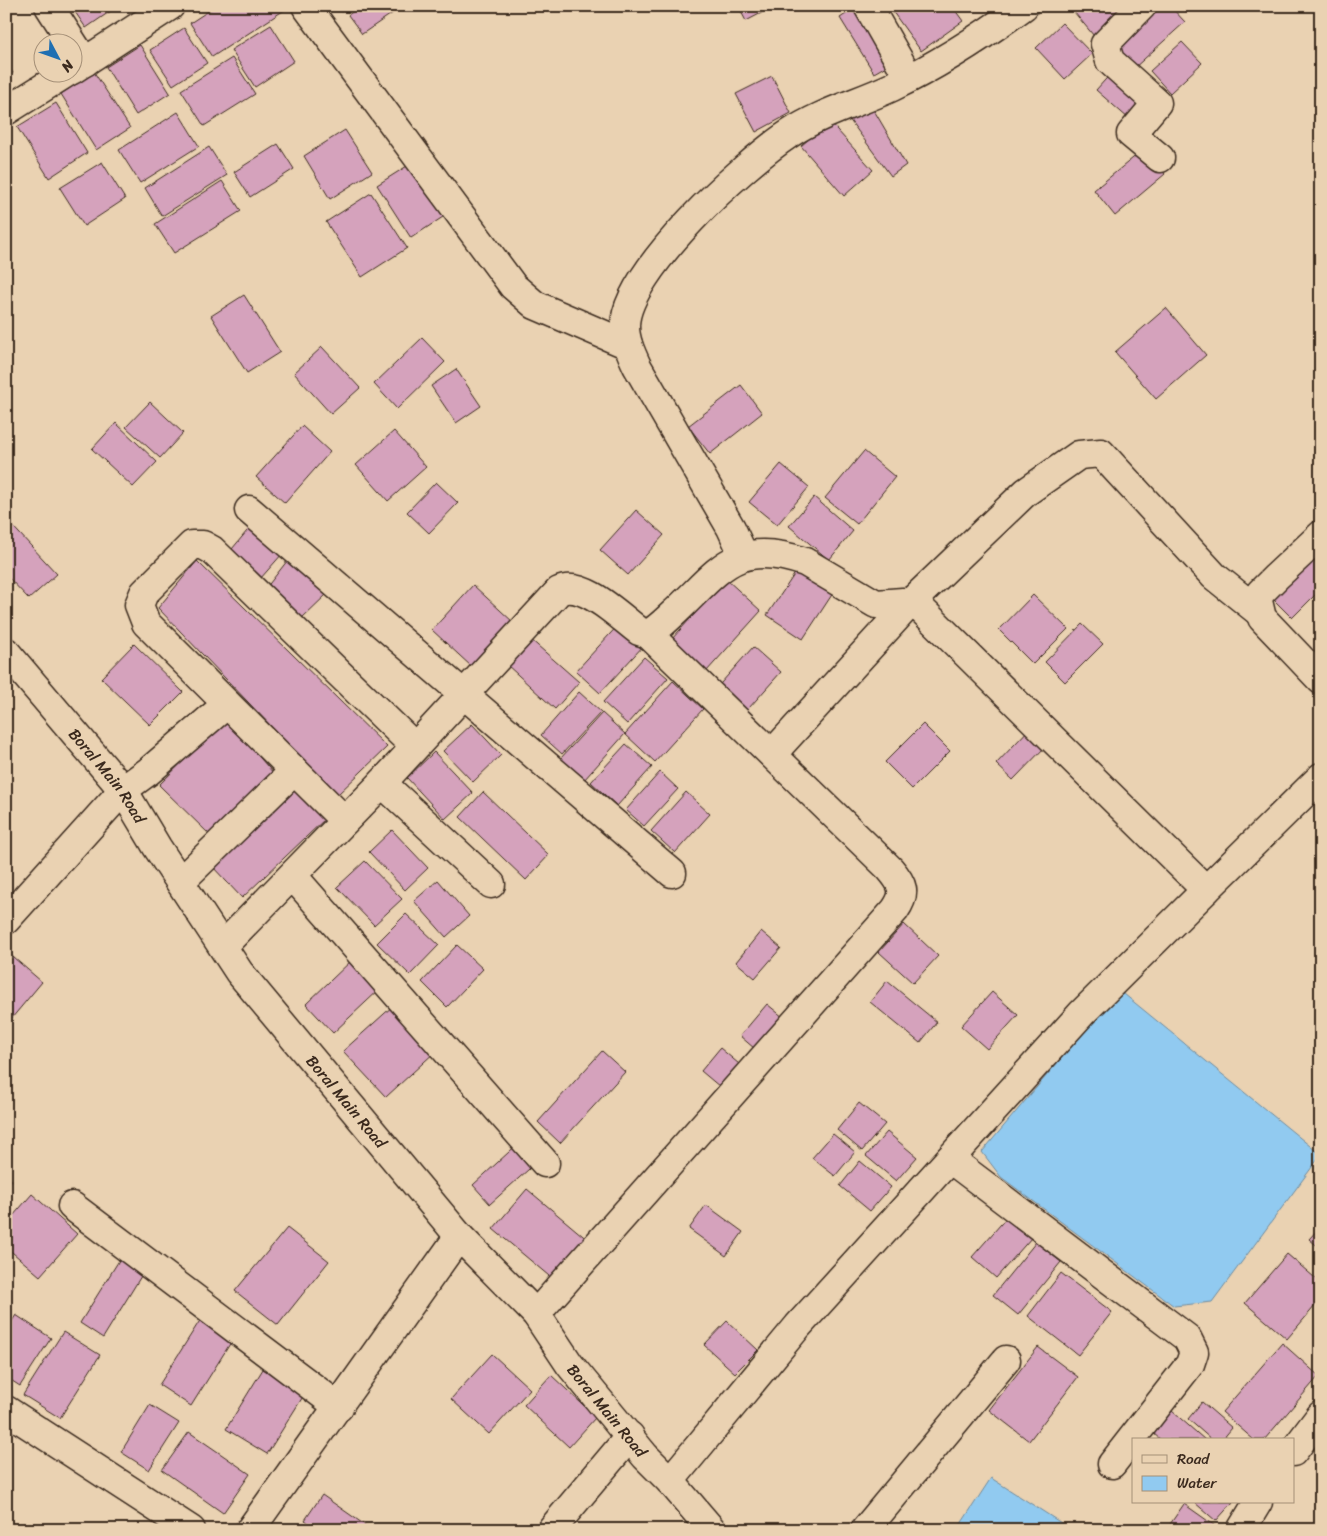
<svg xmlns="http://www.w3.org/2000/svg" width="1327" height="1536" font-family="Sriracha,sans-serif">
<rect width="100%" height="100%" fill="#ead2b2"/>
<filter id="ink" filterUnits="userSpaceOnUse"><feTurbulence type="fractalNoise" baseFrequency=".02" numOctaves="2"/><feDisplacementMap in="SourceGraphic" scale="10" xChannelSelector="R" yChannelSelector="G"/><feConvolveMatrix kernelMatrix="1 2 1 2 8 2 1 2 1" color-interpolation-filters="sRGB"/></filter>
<g filter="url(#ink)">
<!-- water -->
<g fill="#91caf0" stroke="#6f8a9c">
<polygon points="1124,994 1321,1155 1212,1302 1174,1306 1001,1177 982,1152 1112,998"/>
<polygon points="991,1478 1072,1530 957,1530"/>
</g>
<!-- building -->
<g fill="#d5a2bc" stroke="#3b2a1e">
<polygon points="71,6 118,6 86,28"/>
<polygon points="216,6 284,6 286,9 212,57 190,23"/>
<polygon points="337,6 350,6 341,12"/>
<polygon points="361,6 403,6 362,34 348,15"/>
<polygon points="738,6 775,6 746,21"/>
<polygon points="858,6 893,62 874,73 840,18"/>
<polygon points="892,6 952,6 963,21 921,51 890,8"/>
<polygon points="1069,6 1131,6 1094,36"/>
<polygon points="1162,6 1170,6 1185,22 1133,69 1114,48"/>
<polygon points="1062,23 1092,54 1065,79 1036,48"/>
<polygon points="271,25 294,61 255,87 231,50"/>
<polygon points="184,28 207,63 173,85 150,50"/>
<polygon points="1182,42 1202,63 1170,93 1150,71"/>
<polygon points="140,45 170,93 136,115 106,67"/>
<polygon points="232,58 255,94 204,126 181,90"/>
<polygon points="6,64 13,73 6,77"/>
<polygon points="1114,70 1147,99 1129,119 1096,90"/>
<polygon points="94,72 130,128 96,150 61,94"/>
<polygon points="772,76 791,113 756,132 736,94"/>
<polygon points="56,103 87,153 49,178 17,127"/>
<polygon points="872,107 906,165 891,176 849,119"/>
<polygon points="178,112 199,146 140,183 119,150"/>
<polygon points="829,121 873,170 844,196 801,146"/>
<polygon points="345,130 372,172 330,199 304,156"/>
<polygon points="278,144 294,169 250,197 234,172"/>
<polygon points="209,147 227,175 162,216 145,188"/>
<polygon points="1144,149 1165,174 1115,216 1094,190"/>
<polygon points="415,161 449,213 411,238 377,185"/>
<polygon points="102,162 125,199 84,226 60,188"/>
<polygon points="222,181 241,211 174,253 155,224"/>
<polygon points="371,193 407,248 362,277 326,222"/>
<polygon points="244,295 280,352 247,373 211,316"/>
<polygon points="1166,308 1206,355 1156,399 1115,352"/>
<polygon points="422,338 445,362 397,409 374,384"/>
<polygon points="322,347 360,388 331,414 294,373"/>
<polygon points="456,369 481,406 456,423 431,386"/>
<polygon points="741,385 762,413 710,454 688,426"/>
<polygon points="150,402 183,433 160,458 126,427"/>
<polygon points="116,423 157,462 133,487 92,449"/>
<polygon points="302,426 330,452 285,503 256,477"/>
<polygon points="394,431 426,467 388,501 356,465"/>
<polygon points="864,451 895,477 857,524 825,498"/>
<polygon points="781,464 809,487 777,525 749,502"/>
<polygon points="436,482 458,503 429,533 407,512"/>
<polygon points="814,497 853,531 829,560 789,526"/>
<polygon points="636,510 664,535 628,575 600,550"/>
<polygon points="6,519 57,574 29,599 6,575"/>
<polygon points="252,525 283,553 260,579 232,549"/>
<polygon points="291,556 328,593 301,619 266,588"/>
<polygon points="1313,560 1321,567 1321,589 1292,618 1274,600"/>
<polygon points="197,561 387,747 337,795 158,608"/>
<polygon points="802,563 837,587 803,639 767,615"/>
<polygon points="726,579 761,611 706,672 671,640"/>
<polygon points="473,585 513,622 472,667 432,630"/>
<polygon points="1033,595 1068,629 1033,664 999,630"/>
<polygon points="621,622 645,644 600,693 576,671"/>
<polygon points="1082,624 1103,644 1065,682 1045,662"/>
<polygon points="529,638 579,682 555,709 506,664"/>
<polygon points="134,644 183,692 150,725 101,678"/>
<polygon points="753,647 781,672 741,717 713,692"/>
<polygon points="644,657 668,678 627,724 603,702"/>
<polygon points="673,681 703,709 655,762 625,734"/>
<polygon points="579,692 601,712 562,754 541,735"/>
<polygon points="602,713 625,734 584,780 560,759"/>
<polygon points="226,719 275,775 212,837 159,785"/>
<polygon points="472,724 501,755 473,782 443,751"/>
<polygon points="923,724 950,751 912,789 885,762"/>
<polygon points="1033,725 1050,742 1013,780 996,764"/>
<polygon points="626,744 652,767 617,806 591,782"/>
<polygon points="434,752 473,793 445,819 407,778"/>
<polygon points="660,772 678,789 644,826 626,810"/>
<polygon points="295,785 326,818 242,898 211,865"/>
<polygon points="483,792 549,855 526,880 460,817"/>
<polygon points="686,792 710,814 675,853 651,831"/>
<polygon points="392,830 428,868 405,890 369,852"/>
<polygon points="365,861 402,899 374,925 337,887"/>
<polygon points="438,880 469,916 446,937 414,901"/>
<polygon points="406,914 439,945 410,975 377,943"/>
<polygon points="904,924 938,956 913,983 879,952"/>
<polygon points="761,931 781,948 755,978 736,962"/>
<polygon points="457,945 483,969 447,1007 422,982"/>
<polygon points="6,951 42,982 6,1025"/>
<polygon points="354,958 382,987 333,1033 306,1004"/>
<polygon points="887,981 937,1022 920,1043 870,1002"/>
<polygon points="992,992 1018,1015 987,1049 961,1026"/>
<polygon points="767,1004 789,1022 762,1055 740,1036"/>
<polygon points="394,1005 436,1051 386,1097 343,1051"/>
<polygon points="720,1048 745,1069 726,1092 701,1071"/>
<polygon points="602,1051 625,1072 560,1143 538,1122"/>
<polygon points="859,1103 885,1124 862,1151 837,1130"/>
<polygon points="887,1132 917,1157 896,1181 866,1156"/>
<polygon points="833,1134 855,1152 835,1176 812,1158"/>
<polygon points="521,1141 538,1161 490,1204 473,1185"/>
<polygon points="860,1161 891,1187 870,1211 840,1186"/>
<polygon points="6,1176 12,1180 6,1188"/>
<polygon points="527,1189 589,1241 555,1281 493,1229"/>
<polygon points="32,1194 77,1234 40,1276 6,1247 6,1224"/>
<polygon points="706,1205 743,1232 726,1256 689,1229"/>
<polygon points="1008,1216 1032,1237 996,1278 972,1257"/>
<polygon points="1321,1226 1321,1249 1309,1239"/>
<polygon points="287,1228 329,1261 278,1325 235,1291"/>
<polygon points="1036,1242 1061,1262 1018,1315 993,1295"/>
<polygon points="123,1254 146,1268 103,1338 80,1323"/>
<polygon points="1287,1254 1321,1283 1321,1299 1287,1339 1245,1303"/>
<polygon points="1061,1273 1112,1312 1078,1355 1028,1316"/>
<polygon points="206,1311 238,1331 191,1406 159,1385"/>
<polygon points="16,1315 51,1338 20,1386 6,1377 6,1330"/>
<polygon points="727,1321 758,1350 735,1373 704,1345"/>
<polygon points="63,1332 100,1355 60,1418 23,1395"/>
<polygon points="1282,1343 1319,1376 1264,1440 1254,1440 1222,1412"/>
<polygon points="1038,1347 1078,1377 1029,1441 989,1410"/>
<polygon points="492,1354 530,1389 489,1434 451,1399"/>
<polygon points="263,1369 304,1395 267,1454 226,1429"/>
<polygon points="551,1375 596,1417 569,1447 524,1405"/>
<polygon points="1202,1402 1232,1428 1222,1440 1212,1440 1188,1419"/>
<polygon points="150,1405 179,1423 149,1470 121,1452"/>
<polygon points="1172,1411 1205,1440 1161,1440 1153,1433"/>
<polygon points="189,1432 250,1474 223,1513 162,1470"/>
<polygon points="322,1495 372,1530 318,1530 305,1520"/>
<polygon points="1194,1502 1233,1502 1216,1521"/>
<polygon points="1184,1504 1218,1528 1217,1530 1166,1530"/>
</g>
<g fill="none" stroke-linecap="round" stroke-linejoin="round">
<!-- street casing -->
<g stroke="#3b2a1e" stroke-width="31">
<g id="street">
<polyline points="49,6 85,62"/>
<polyline points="306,6 513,286 535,305 628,345"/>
<polyline points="868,6 909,78"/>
<polyline points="1142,6 1105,44 1110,61 1157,103 1131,134 1160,158"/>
<polyline points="72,70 170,6"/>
<polyline points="6,111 68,72"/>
<polyline points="249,510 672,873"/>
<polyline points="1321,535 1276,577 1260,593 1258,601 1262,618 1321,680"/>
<path d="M744,556L731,528L637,366C631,353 625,340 625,326C625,272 745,163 789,134C820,113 858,103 892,87C938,65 983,36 1024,6"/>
<polyline points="772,754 910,603 1026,492 1079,455 1101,453 1214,576 1259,612"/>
<polyline points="382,783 491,884"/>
<polyline points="344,820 146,623 139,605 144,593 192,545 203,545 212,550 414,746"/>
<polyline points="293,876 545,1163"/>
<polyline points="180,882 294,771"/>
<polyline points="6,920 123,790 149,771 227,704"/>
<path d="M223,946L382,783L559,591C583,579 620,617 639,631L648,634C658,629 667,619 675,612C720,570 735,538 805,562L876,604L903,602L919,607L1206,890L1321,777"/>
<polyline points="950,1159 1187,1338 1194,1352 1190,1364 1112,1464"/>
<polyline points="72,1206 339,1407"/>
<path d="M536,1314L895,910C907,893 903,884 890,869L648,634"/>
<polyline points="6,1410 191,1530"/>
<polyline points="1293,1452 1321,1415"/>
<polyline points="670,1481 798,1326 1082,1013 1206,890"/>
<polyline points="250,1530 459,1236"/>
<polyline points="551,1530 630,1436"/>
<polyline points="865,1530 1006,1360"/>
<polyline points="1241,1530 1258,1502"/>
</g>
</g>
<!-- secondary casing -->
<g stroke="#3b2a1e" stroke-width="31">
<g id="secondary">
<path id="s1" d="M6,652L123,790L157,847L239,972L459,1236L536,1314L570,1365L645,1456L670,1481L712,1530"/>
</g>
</g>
<!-- street -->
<use href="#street" stroke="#ead2b2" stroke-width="28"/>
<!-- secondary -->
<use href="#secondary" stroke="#ead2b2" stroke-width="28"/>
</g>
</g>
<g text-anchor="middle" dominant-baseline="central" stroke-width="4" stroke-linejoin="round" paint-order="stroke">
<!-- street labels -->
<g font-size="16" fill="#3b2a1e" stroke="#ead2b2">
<text stroke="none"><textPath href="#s1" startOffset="160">Boral Main Road</textPath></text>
<text stroke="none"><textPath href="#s1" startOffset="565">Boral Main Road</textPath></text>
<text stroke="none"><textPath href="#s1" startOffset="970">Boral Main Road</textPath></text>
</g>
</g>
<!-- margin -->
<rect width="1327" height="1536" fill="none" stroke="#ead2b2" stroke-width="25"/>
<rect x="12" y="12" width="1302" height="1511" fill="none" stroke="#3b2a1e" stroke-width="2" filter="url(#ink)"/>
<!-- legend -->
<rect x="1132" y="1438" width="162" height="65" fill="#ead2b2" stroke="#a48f77"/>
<rect x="1142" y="1455" width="25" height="8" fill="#ead2b2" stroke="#a48f77"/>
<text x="1177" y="1464" font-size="15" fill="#3b2a1e">Road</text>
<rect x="1142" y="1476" width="25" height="15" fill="#91caf0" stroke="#a48f77"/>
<text x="1177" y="1488" font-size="15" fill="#3b2a1e">Water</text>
<!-- north arrow -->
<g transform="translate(58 58) rotate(131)"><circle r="24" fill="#ead2b2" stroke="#a48f77"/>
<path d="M0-4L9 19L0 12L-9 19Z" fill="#1f6fb2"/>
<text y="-8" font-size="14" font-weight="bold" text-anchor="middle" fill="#3b2a1e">N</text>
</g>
</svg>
